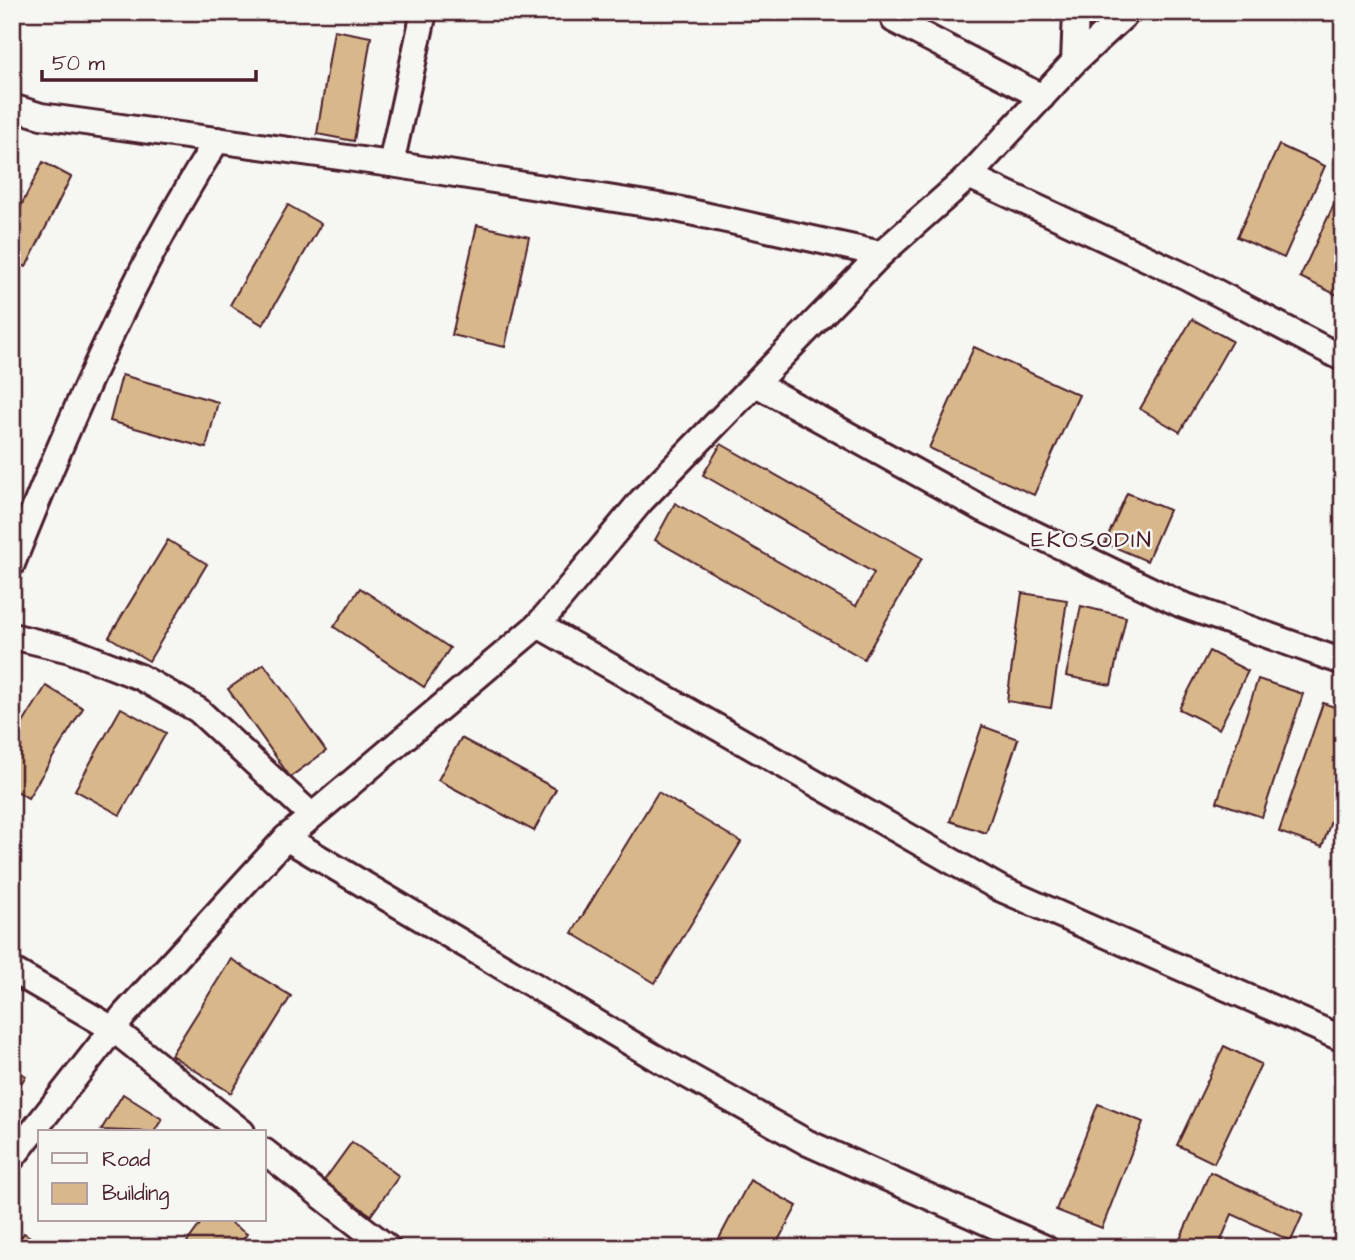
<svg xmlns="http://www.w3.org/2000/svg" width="1355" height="1260" font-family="'Architects Daughter',sans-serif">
<rect width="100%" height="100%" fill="#f6f6f2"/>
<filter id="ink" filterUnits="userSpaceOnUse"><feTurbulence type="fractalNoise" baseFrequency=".0143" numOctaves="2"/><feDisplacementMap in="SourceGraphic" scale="14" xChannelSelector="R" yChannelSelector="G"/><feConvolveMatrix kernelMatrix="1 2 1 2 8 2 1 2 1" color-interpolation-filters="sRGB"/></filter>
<g filter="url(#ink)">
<!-- building -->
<g fill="#d8b88b" stroke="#4a1f2b" stroke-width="2">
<polygon points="334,30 371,37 354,141 317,134"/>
<polygon points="1279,145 1325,166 1284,258 1237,237"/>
<polygon points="43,162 71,177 26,267 12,260 12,224"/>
<polygon points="1343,185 1343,298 1300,277"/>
<polygon points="288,205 321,224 263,325 230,305"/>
<polygon points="477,225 529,237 505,347 452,335"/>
<polygon points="1192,319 1232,341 1180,432 1140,409"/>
<polygon points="974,347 1079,395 1034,495 929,448"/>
<polygon points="122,375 218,402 206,448 110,421"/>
<polygon points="721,444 922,558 864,659 655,540 675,503 856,606 874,573 703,475"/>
<polygon points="1127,493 1169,510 1147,561 1105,543"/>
<polygon points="168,540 207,564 149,661 109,637"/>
<polygon points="360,588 450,648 424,687 334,627"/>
<polygon points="1022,593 1067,600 1051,708 1007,701"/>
<polygon points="1081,606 1126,617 1111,685 1066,676"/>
<polygon points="1209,651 1248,671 1219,729 1179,709"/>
<polygon points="264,664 326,751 290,777 228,689"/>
<polygon points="1258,679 1303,694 1262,817 1217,802"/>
<polygon points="46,686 83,708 28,798 12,788 12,741"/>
<polygon points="1323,703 1343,710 1343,786 1322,847 1279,832"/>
<polygon points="121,708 166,733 120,815 75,790"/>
<polygon points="982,726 1018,739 986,833 950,821"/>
<polygon points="461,738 556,789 534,831 438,780"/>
<polygon points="658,792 741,842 655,983 572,933"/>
<polygon points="231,959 291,996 231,1093 171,1055"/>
<polygon points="1224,1046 1261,1064 1214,1163 1177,1145"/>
<polygon points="12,1067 26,1076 12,1097"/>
<polygon points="123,1094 162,1119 154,1132 101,1130"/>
<polygon points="1098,1104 1143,1122 1102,1228 1056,1210"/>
<polygon points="352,1142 399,1176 371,1215 323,1182"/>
<polygon points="1210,1172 1303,1214 1291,1241 1232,1214 1221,1240 1237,1248 1176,1248"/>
<polygon points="750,1180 797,1206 774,1248 714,1248"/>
<polygon points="203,1220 226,1220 247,1234 237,1248 183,1248"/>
<polygon points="24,1233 47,1248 14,1248"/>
</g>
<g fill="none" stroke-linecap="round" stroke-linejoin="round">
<!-- minor casing -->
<g stroke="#4a1f2b" stroke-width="30">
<g id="minor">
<polyline points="894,20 1042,97"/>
<polyline points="1074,62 1076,12"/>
<polyline points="12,107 41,116 391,164 672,208 881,254"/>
<polyline points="391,164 424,12"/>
<polyline points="969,176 1187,277 1340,357"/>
<polyline points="756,384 977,506 1180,604 1343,662"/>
<path d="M12,564C70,418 133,273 217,140"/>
<polyline points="538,625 999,888 1343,1039"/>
<polyline points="12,636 70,650 140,677 198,710 311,815"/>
<polyline points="286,838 651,1055 808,1143 1045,1248"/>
<polyline points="12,970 113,1029 242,1132"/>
<polyline points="264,1151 388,1248"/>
<polyline points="12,1158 124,1015 286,838 538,625 641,501 881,254 969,176 1074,62 1128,12"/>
</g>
</g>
<!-- minor -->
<use href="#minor" stroke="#f6f6f2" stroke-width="24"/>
</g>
</g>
<g text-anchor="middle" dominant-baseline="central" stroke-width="5" stroke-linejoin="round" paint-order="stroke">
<!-- quarter labels -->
<g font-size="23" letter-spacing="2" fill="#4a1f2b" stroke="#f6f6f2">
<text x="1092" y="540">EKOSODIN</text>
</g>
</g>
<!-- margin -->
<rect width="1355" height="1260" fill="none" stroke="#f6f6f2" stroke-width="42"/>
<rect x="21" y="21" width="1313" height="1218" fill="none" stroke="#4a1f2b" stroke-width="2.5" filter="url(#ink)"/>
<!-- legend -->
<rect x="38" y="1130" width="228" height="91" fill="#f6f6f2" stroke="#b1a0a2" stroke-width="2"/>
<rect x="52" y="1153" width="35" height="10" fill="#f6f6f2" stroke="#b1a0a2" stroke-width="2"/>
<text x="102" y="1166" font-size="21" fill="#4a1f2b">Road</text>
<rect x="52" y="1183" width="35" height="21" fill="#d8b88b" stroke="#b1a0a2" stroke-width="2"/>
<text x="102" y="1200" font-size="21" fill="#4a1f2b">Building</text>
<!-- scale -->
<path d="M42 70v10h214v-10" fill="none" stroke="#4a1f2b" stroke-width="3.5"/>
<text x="52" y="70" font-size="21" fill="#4a1f2b" stroke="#f6f6f2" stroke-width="5" paint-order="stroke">50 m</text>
</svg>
